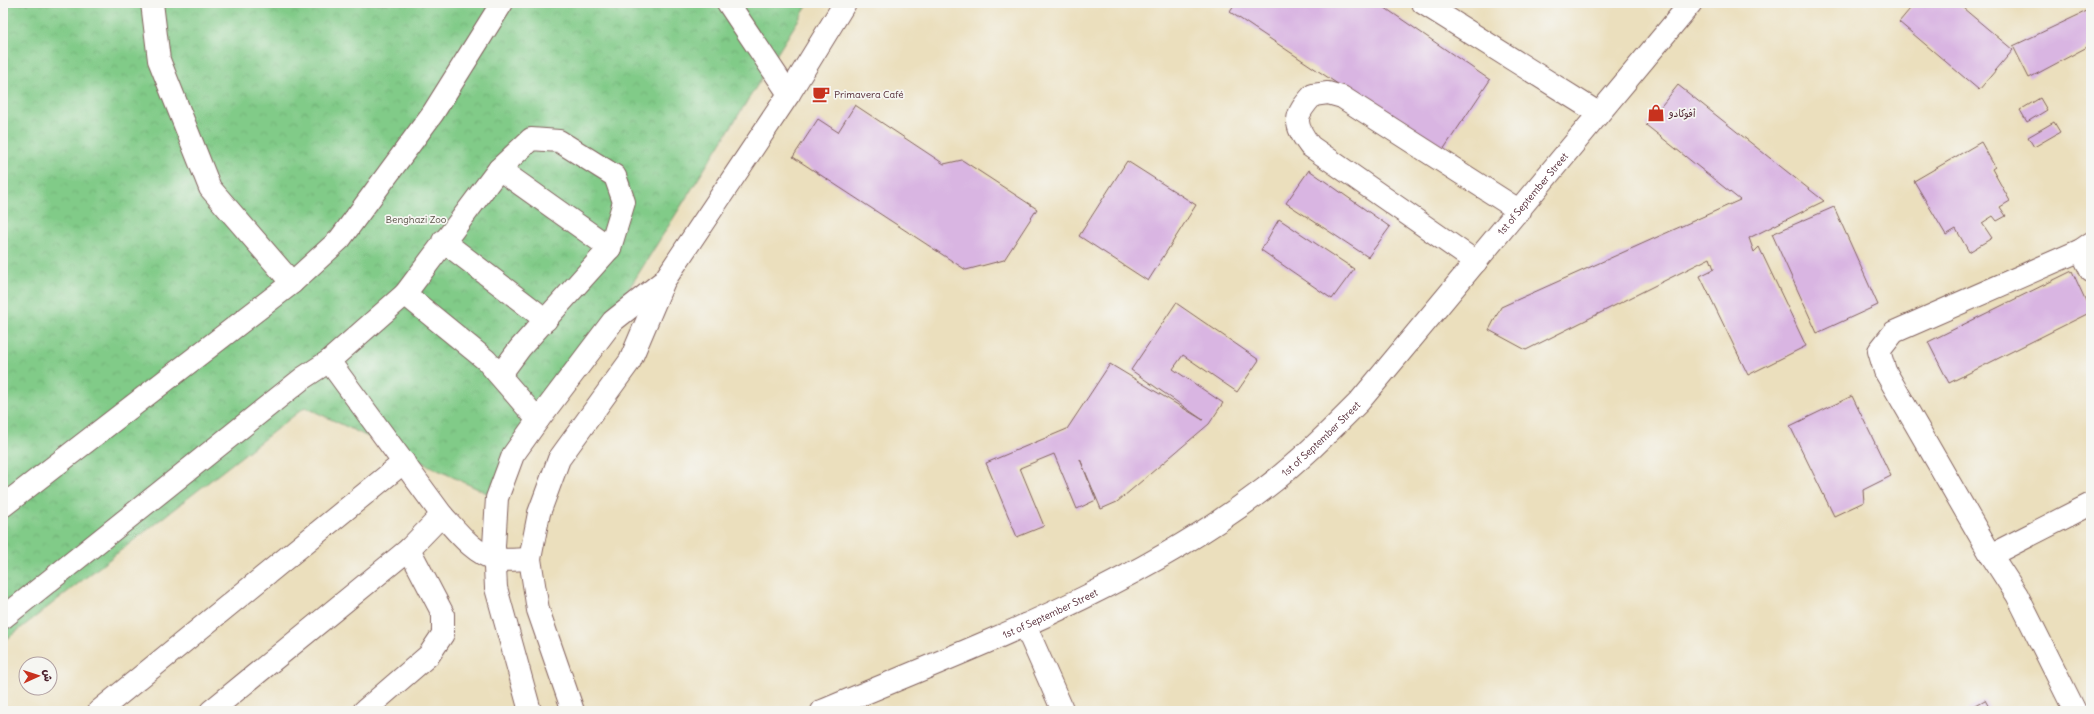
<svg xmlns="http://www.w3.org/2000/svg" width="2094" height="714" font-family="Delius,'Playpen Sans Arabic',sans-serif">
<defs>
<pattern id="park-crowns" width="20" height="18" patternUnits="userSpaceOnUse"><rect width="20" height="18" fill="#81cb88"/><path d="M2 6a3 3 0 1 1 6 0M12 15a3 3 0 1 1 6 0" fill="none" stroke="#71ae76"/></pattern>
</defs>
<rect width="100%" height="100%" fill="#f6f6f2"/>
<filter id="ink" filterUnits="userSpaceOnUse"><feTurbulence type="fractalNoise" baseFrequency=".025" numOctaves="2"/><feDisplacementMap in="SourceGraphic" scale="8" xChannelSelector="R" yChannelSelector="G"/><feConvolveMatrix kernelMatrix="1 2 1 2 8 2 1 2 1" color-interpolation-filters="sRGB"/></filter>
<filter id="wash" filterUnits="userSpaceOnUse"><feTurbulence type="fractalNoise" baseFrequency=".012" numOctaves="4" result="noise"/><feDisplacementMap in="SourceGraphic" scale="16" xChannelSelector="R" yChannelSelector="G"/><feGaussianBlur stdDeviation="0.9" result="paint"/><feColorMatrix in="noise" values="0 0 0 0 0 0 0 0 0 0 0 0 0 0 0 0 0 1.4 0 .05"/><feComposite in="paint" operator="in"/></filter>
<g filter="url(#wash)">
<rect width="100%" height="100%" fill="#ebdfbd"/>
<!-- park -->
<polygon fill="url(#park-crowns)" stroke="#66755a" points="3,3 809,3 497,498 305,407 3,642"/>
<g id="blocks">
<!-- building -->
<g fill="#d9b5e2">
<polygon points="1236,3 1378,3 1490,80 1441,153 1230,12"/>
<polygon points="1915,3 1957,3 2013,50 1979,90 1899,22"/>
<polygon points="2091,9 2091,45 2029,78 2013,46"/>
<polygon points="1678,85 1824,201 1749,238 1754,252 1759,247 1806,346 1748,375 1700,276 1714,269 1710,258 1526,350 1489,330 1501,307 1740,200 1646,125"/>
<polygon points="2040,98 2047,110 2027,122 2020,110"/>
<polygon points="855,105 944,164 962,160 1037,209 1004,260 966,270 793,157 818,119 838,132"/>
<polygon points="2054,122 2060,132 2034,147 2028,137"/>
<polygon points="1981,142 1995,167 1992,169 2010,201 2000,207 2006,216 1997,221 1993,216 1982,223 1992,238 1969,252 1956,229 1946,235 1914,181"/>
<polygon points="1127,161 1196,205 1148,281 1079,236"/>
<polygon points="1309,170 1390,227 1368,257 1286,203"/>
<polygon points="1834,207 1878,305 1817,333 1772,234"/>
<polygon points="1279,219 1354,269 1332,299 1261,250"/>
<polygon points="2072,271 2091,312 1949,383 1928,342"/>
<polygon points="1176,303 1259,360 1237,392 1183,355 1173,369 1223,403 1209,424 1117,502 1101,509 1080,459 1096,500 1077,509 1054,454 1020,468 1044,526 1017,537 986,463 1067,429 1110,364 1203,420 1131,370"/>
<polygon points="1852,396 1891,476 1863,490 1864,502 1834,516 1790,426"/>
<polygon points="1985,700 1991,711 1965,711"/>
</g>
</g>
</g>
<g filter="url(#ink)">
<use href="#blocks" fill-opacity="0" stroke="#82625e" stroke-width="1"/>
<g fill="none" stroke-linecap="round" stroke-linejoin="round">
<!-- minor casing -->
<g stroke="#82625e" stroke-width="24">
<g id="minor">
<polyline points="152,3 159,60 210,188 292,283"/>
<polyline points="728,3 789,94"/>
<polyline points="1423,3 1598,113"/>
<polyline points="499,169 610,248"/>
<polyline points="443,241 546,320"/>
<polyline points="2081,250 2091,271"/>
<path d="M1476,262L1310,146C1293,123 1294,116 1313,95L1328,93L1342,97L1520,211"/>
<polyline points="405,294 486,360 538,420"/>
<polyline points="329,361 405,294 499,169 531,139 559,141 615,176 624,202 610,248 520,348 500,375"/>
<polyline points="3,506 292,283 340,239 433,113 502,3"/>
<polyline points="1991,555 2091,504"/>
<path d="M3,618L303,378L329,361L442,515C456,530 474,554 495,559C506,561 519,559 530,559"/>
<polyline points="1025,625 1063,711"/>
<polyline points="99,711 404,462"/>
<polyline points="211,711 409,549 442,515"/>
<polyline points="364,711 429,655 443,634 443,614 409,549"/>
<polyline points="530,711 496,588 494,546 497,498 513,455 538,420 613,321 661,283"/>
<polyline points="573,711 538,610 530,559 539,513 559,459 630,361 664,281 789,94 845,3"/>
<path id="s1" d="M822,711C971,648 1135,588 1264,489C1298,463 1328,433 1359,402L1691,3"/>
<polyline points="2075,711 2017,595 1991,555 1885,371 1879,351 1894,332 2081,250 2091,243"/>
</g>
</g>
<!-- minor -->
<use href="#minor" stroke="#fff" stroke-width="22"/>
</g>
</g>
<!-- icons -->
<defs>
<g id="cafe-bare" transform="scale(1.38)"><path d="M-5.5-4.5H6V0H3Q3 3.5 0 3.5H-2.5Q-5.5 3.5-5.5 0ZM3-3.2v2h1.7v-2ZM-6 4.5H4V6H-6Z" fill="#c8321e" stroke="#f6f6f2" stroke-width="2.5" paint-order="stroke"/></g>
<g id="shop-bare" transform="scale(1.38)"><path d="M-5-2.5h2.3a2.7 3.5 0 0 1 5.4 0H5L5.5 6h-11ZM-1.5-2.5h3a1.5 2.3 0 0 0-3 0Z" fill="#c8321e" stroke="#f6f6f2" stroke-width="2.5" paint-order="stroke"/></g>
</defs>
<g fill-rule="evenodd">
<use href="#cafe-bare" x="821" y="94"/>
<use href="#shop-bare" x="1656" y="113"/>
</g>
<g text-anchor="middle" dominant-baseline="central" stroke-width="3.5" stroke-linejoin="round" paint-order="stroke">
<!-- poi labels -->
<g font-size="10" fill="#4a1f2b" stroke="#f6f6f2" text-anchor="start">
<text x="834" y="94">Primavera Café</text>
<text x="1669" y="113">أفوكادو</text>
</g>
<!-- street labels -->
<g font-size="10" fill="#4a1f2b" stroke="#f6f6f2">
<text stroke="none"><textPath href="#s1" startOffset="896">1st of September Street</textPath></text>
<text stroke="none"><textPath href="#s1" startOffset="572">1st of September Street</textPath></text>
<text stroke="none"><textPath href="#s1" startOffset="248">1st of September Street</textPath></text>
</g>
<!-- park labels -->
<g font-size="10" fill="#5a5347" stroke="#f6f6f2">
<text x="416" y="219">Benghazi Zoo</text>
</g>
</g>
<!-- margin -->
<rect width="2094" height="714" fill="none" stroke="#f6f6f2" stroke-width="16"/>
<!-- north arrow -->
<g transform="translate(38 676) rotate(87)"><circle r="19" fill="#f6f6f2" stroke="#b1a0a2"/>
<path d="M0-3L7 15L0 10L-7 15Z" fill="#c8321e"/>
<text y="-6" font-size="11" font-weight="bold" text-anchor="middle" fill="#4a1f2b">ش</text>
</g>
</svg>
